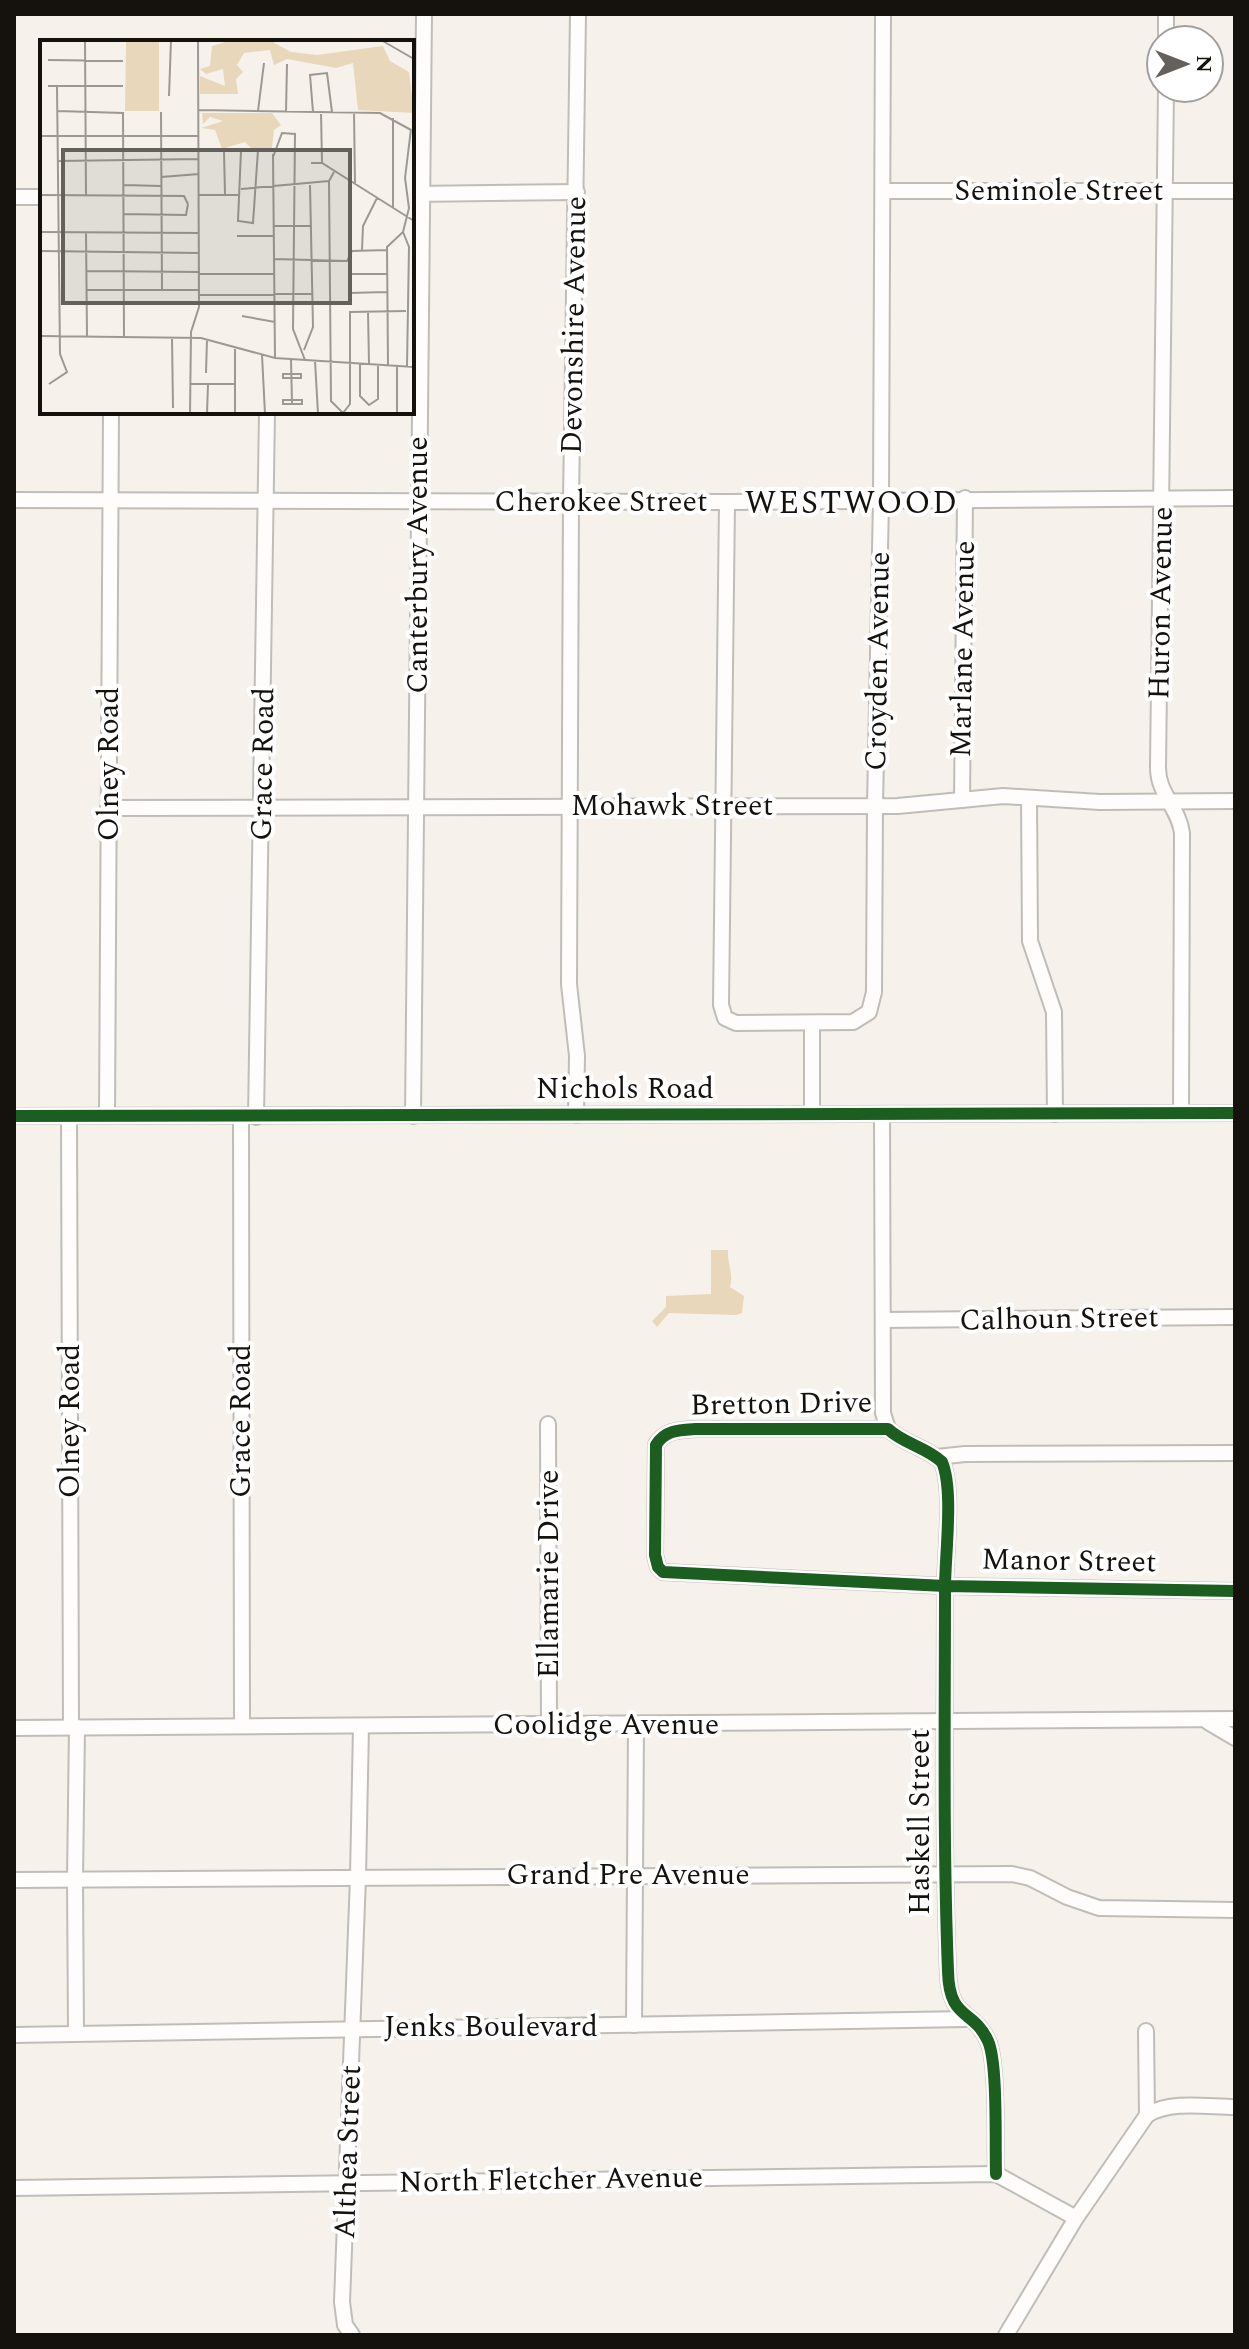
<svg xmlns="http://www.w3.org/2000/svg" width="1249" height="2349" font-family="Spectral,serif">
<rect width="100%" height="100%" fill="#f6f2eb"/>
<!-- green -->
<path fill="#e8d7ba" d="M711,1250H728C727,1263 734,1275 730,1287L744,1296L742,1313L736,1315L669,1313L657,1327L652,1321L666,1307V1296L711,1294Z"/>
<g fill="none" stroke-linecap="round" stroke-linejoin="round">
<!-- minor casing -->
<g stroke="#c0bdb8" stroke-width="18">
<g id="minor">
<polyline points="1166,40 1166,14"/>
<path d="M1166,88L1158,768C1158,794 1179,808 1182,833L1181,1112"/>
<polyline points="883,191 1235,191"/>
<polyline points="412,194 577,192"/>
<polyline points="14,197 42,197"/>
<polyline points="14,500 727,502 1235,498"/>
<polyline points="727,502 721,1005 725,1018 736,1023 853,1022 869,1012 874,992 875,806 881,499 883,14"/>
<polyline points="1029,798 1030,941 1054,1012 1055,1114"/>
<polyline points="962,800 965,498"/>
<polyline points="108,808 898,806 1003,796 1100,802 1235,801"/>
<polyline points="812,1023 812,1114"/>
<polyline points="882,1114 883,1413 888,1429"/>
<polyline points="107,1115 111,412"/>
<polyline points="576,1115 577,1056 569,984 571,501 578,14"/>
<polyline points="14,1116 1235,1113"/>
<polyline points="69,1116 71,1727"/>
<polyline points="241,1116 242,1726"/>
<polyline points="413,1116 424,14"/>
<polyline points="256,1117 267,412"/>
<polyline points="883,1320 1235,1317"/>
<polyline points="548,1424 549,1725"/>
<polyline points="937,1457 965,1454 1235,1453"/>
<polyline points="1208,1722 1235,1738"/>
<polyline points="14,1728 1235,1719"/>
<polyline points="14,1880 1012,1874 1030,1878 1067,1897 1099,1908 1235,1910"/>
<polyline points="634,2025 636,1726"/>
<polyline points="76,2033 75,1880 77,1727"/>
<polyline points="14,2035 967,2019"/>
<path d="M1147,2115C1171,2100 1208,2107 1235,2107"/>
<path d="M996,2174C995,2145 998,2063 988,2041C973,2008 949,2021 948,1971C943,1843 945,1716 945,1588C945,1555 954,1490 942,1462C926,1447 904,1444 888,1429H695C679,1430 665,1430 656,1445L655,1555L658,1567L663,1572L945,1586L1235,1591"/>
<polyline points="14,2188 996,2174 1076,2218"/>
<polyline points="352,2335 345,2325 342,2302 358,1877 361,1726"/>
<polyline points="1006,2335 1076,2218 1147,2115 1146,2031"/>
</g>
</g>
<!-- minor -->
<use href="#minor" stroke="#fefdfc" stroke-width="14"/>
<!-- cycleway casing -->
<g stroke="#fff" stroke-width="17">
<g id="cycleway">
<polyline points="14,1116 1235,1113"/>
<path d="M996,2174C995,2145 998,2063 988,2041C973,2008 949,2021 948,1971C943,1843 945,1716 945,1588C945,1555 954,1490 942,1462C926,1447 904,1444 888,1429H695C679,1430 665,1430 656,1445L655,1555L658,1567L663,1572L945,1586L1235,1591"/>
</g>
</g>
<!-- cycleway -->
<use href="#cycleway" stroke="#1b5e20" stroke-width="12"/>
</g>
<g text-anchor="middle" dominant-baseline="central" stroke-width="8" stroke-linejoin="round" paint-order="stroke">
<!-- street labels -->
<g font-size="30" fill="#15120e" stroke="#fff">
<text x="1059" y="191">Seminole Street</text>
<text transform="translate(574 325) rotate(-89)">Devonshire Avenue</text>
<text x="601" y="502">Cherokee Street</text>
<text transform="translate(418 565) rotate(-90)">Canterbury Avenue</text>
<text transform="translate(1161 603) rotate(-89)">Huron Avenue</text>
<text transform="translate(963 649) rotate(-89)">Marlane Avenue</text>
<text transform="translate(878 661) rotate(-89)">Croyden Avenue</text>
<text transform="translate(109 764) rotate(-90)">Olney Road</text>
<text transform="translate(263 764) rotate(-89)">Grace Road</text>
<text x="672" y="806">Mohawk Street</text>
<text x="625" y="1089">Nichols Road</text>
<text transform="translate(1059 1319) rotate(-1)">Calhoun Street</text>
<text transform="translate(781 1404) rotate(-1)">Bretton Drive</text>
<text transform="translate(70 1421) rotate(-90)">Olney Road</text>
<text transform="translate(241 1421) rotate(-90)">Grace Road</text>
<text transform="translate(1069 1561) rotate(1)">Manor Street</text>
<text transform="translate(549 1574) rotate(-90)">Ellamarie Drive</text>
<text x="606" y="1725">Coolidge Avenue</text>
<text transform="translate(920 1822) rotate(-90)">Haskell Street</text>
<text x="628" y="1875">Grand Pre Avenue</text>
<text x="491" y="2027">Jenks Boulevard</text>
<text transform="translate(348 2152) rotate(-88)">Althea Street</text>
<text transform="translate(551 2180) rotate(-1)">North Fletcher Avenue</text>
</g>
<!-- neighbourhood labels -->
<g font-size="32" letter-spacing="2" fill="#15120e" stroke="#fff">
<text x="852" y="503">WESTWOOD</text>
</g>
</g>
<!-- overview -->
<g transform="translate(40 40)">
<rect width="374" height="374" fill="#f6f2eb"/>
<path d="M86,0H119V71H85ZM192,0H229L251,12L277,15L343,6L350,21L369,32L374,73L318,70L313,23L296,28L247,19L234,25L230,10L204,13L197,25L203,32L196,39L198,54H160V36L185,46L183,29L166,34L160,29L170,26L172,6ZM162,73H232L241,85L234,90L232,108L212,109L205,102L182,109L175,90L161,88L183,81L170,77L163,84Z" fill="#e8d7ba"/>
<path fill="none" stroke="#9c9893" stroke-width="2" d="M45,0L46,155M341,0L374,19M8,20L83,21M8,46H83M129,56L131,0M159,70L340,73L371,90M18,71L83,73L84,296M218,71L224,23M121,72L122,250M246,72L247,24M273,72L270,35L287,33L292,72M281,72L282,123M314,72L315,144M353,78V168M0,96H159M184,111L185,155M201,111L198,181L213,183L218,110M233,114L235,318M233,117L242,93L255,94L253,289L265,320M18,121L159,119M271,123H282L374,181M294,132L289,141L291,361L303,373L310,364V272L366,271M121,137L159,134M84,145L121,146M201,149L289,141M0,155L144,156L148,164M159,155H198M84,174L146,175L148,164M234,186H271M0,192L159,193M363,192L369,207L367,326M46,193L47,296M197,196H234M322,210L323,186L337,158M0,211L159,213M234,219L307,221L312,211L347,210M47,231L160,232M159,234H234M309,234H347M47,250H159M309,253L347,252M234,254H272M159,255H234M328,271L329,324M202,276L235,282M0,296L161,298L235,318L374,327M132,297L133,368M195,307V374M264,310L273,287L270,145M222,315L225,374M251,320L252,363M275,321L278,374M320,324V356L329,365L338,359V325M348,325L347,207L363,192L369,168L365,138L371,89M357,326V373M166,333L167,299M243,334H261V338H243ZM9,344L27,332L20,314L17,46M150,344H195M243,360H262V364H243ZM150,374L151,292L159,267L158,0M167,374L168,344"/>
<path fill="#64605b" fill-opacity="0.15" stroke="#64605b" stroke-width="4" d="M23,110H310V263H23Z"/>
<rect width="374" height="374" fill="none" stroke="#15120e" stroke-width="4"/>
</g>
<!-- border -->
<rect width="1249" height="2349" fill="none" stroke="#15120e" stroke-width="32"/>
<!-- north arrow -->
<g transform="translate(1185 64) rotate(90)"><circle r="38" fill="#ffffff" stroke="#a1a09f" stroke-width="2"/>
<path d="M0-6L14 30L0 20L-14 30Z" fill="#64605b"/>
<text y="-12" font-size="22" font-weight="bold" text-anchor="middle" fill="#15120e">N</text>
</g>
</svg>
